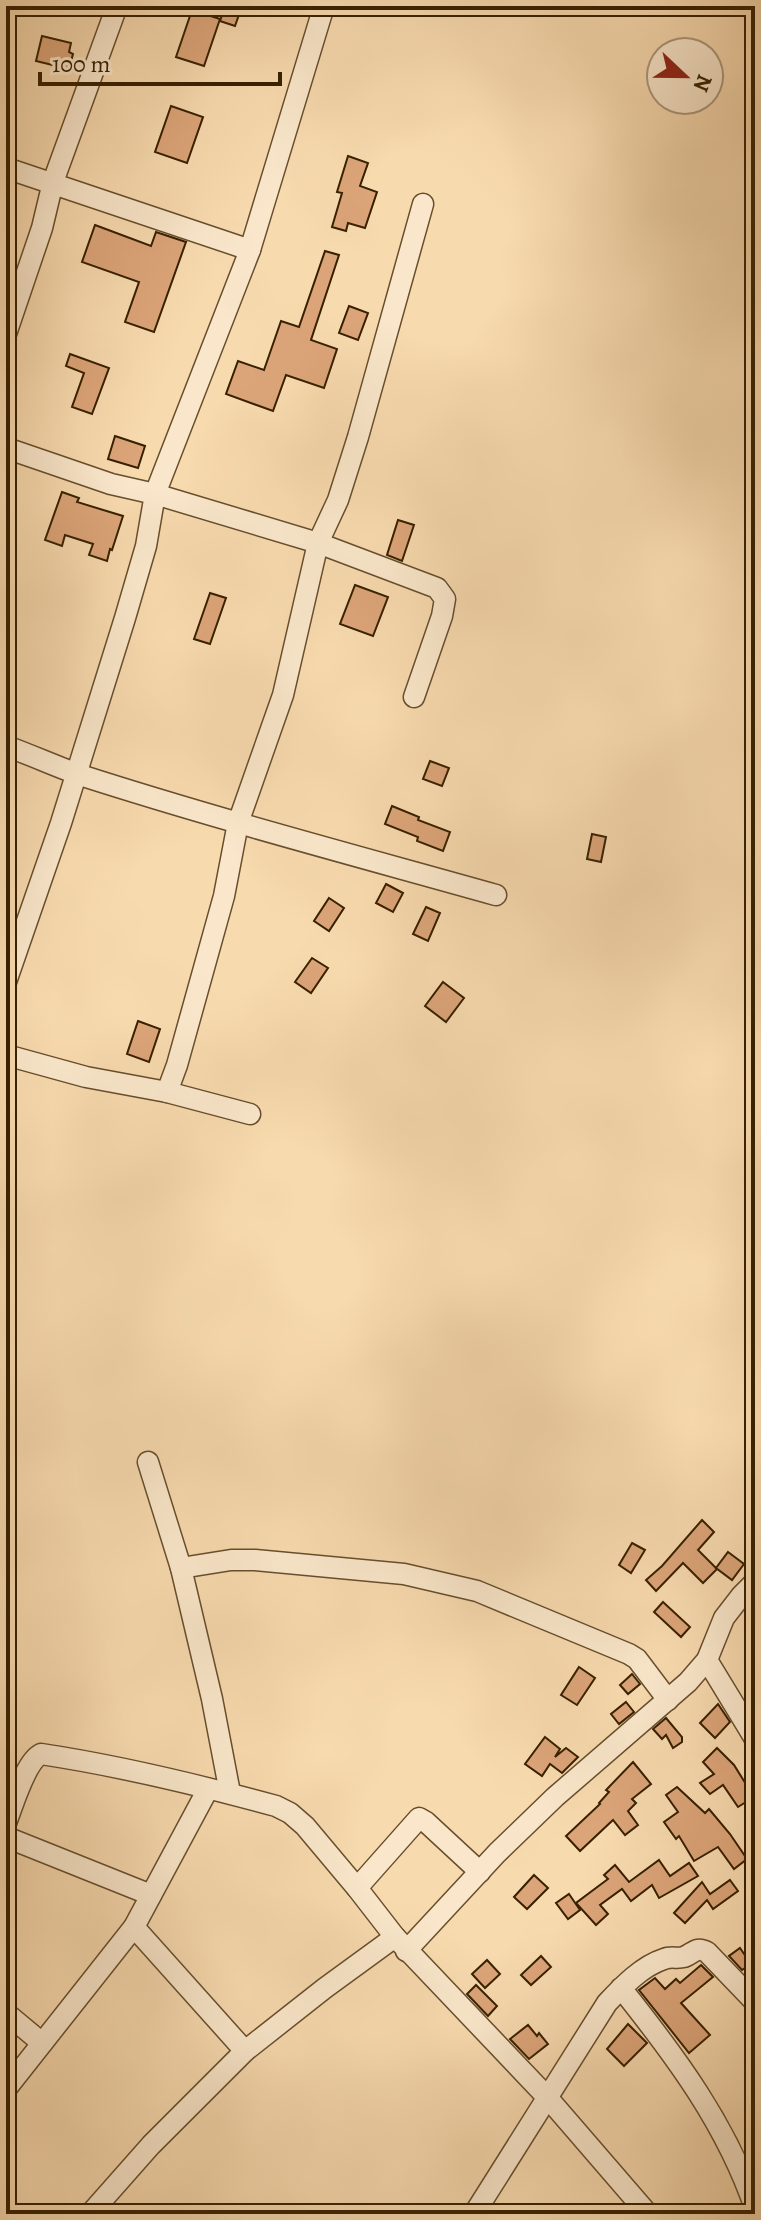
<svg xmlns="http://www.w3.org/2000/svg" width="761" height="2220" font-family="Alegreya,serif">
<rect width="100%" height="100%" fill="#f8daaf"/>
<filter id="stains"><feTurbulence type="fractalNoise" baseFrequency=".0025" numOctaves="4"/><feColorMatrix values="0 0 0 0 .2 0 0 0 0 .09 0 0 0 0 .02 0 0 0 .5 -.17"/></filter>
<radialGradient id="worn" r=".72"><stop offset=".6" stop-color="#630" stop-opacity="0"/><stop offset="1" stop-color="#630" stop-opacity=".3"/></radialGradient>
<!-- building -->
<g fill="#dca579" stroke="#372000" stroke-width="2">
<polygon points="225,6 242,6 235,26 220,21"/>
<polygon points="192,10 220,19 204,66 176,57"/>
<polygon points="42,36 71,43 69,52 73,54 69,69 36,61"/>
<polygon points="171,106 203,117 187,163 155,152"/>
<polygon points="348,156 368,163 360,186 377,192 365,228 348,223 346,231 332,227 342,193 337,192"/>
<polygon points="95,225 151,246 156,232 186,242 154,332 125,322 139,282 82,262"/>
<polygon points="325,251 339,255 311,340 337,349 324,388 286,375 273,411 226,394 238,361 264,370 281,321 299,327"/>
<polygon points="349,306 368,313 358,340 339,333"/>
<polygon points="70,354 109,368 92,414 72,407 84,373 66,366"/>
<polygon points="115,436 145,446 138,468 108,459"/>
<polygon points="62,492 79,498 77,502 123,516 112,550 110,549 107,561 89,555 93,544 65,535 62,546 45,540"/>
<polygon points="398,520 414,525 402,561 387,555"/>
<polygon points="355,585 388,597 373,636 340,624"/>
<polygon points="210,593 226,598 210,644 194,639"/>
<polygon points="430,761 449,768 442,786 423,779"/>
<polygon points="392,806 419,817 418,820 450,832 443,851 417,841 418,837 385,824"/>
<polygon points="592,834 606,837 601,862 587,859"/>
<polygon points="386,884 403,893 393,912 376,903"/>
<polygon points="329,898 344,908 329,931 314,921"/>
<polygon points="426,907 440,913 428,941 413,934"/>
<polygon points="312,958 328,968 311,993 295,982"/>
<polygon points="443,982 464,998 446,1022 425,1006"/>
<polygon points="138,1021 160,1029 149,1062 127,1054"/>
<polygon points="702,1520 714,1532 698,1550 717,1569 703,1583 683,1563 656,1591 646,1580 662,1566"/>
<polygon points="632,1543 645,1550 631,1573 619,1565"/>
<polygon points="728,1552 744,1564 732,1580 716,1568"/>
<polygon points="663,1602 690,1627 681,1637 654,1612"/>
<polygon points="579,1667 595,1678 577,1705 561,1695"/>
<polygon points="632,1674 640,1684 628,1694 620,1685"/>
<polygon points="626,1702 634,1712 619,1724 611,1714"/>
<polygon points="718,1704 730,1722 715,1738 700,1723"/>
<polygon points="666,1718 682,1737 682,1742 673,1748 666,1735 662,1739 653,1729"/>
<polygon points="545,1737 560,1749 555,1757 566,1748 578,1757 562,1773 550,1764 542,1776 525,1764"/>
<polygon points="717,1748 734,1765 754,1797 738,1807 723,1785 710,1794 700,1783 714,1774 703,1762"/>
<polygon points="633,1762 651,1784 632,1799 636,1803 628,1811 638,1825 625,1835 613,1820 580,1851 566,1836 600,1804 599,1803 609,1792 606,1790"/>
<polygon points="677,1787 705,1813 709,1809 730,1834 747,1859 734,1869 718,1847 694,1861 679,1836 676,1839 664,1822 678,1812 666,1795"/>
<polygon points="659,1860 670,1876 689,1863 698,1876 659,1898 652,1885 631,1901 622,1889 600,1905 608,1914 596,1925 576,1903 608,1879 604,1875 615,1865 629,1882"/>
<polygon points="534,1875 548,1888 527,1909 514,1897"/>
<polygon points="730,1880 738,1891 713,1909 707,1900 685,1923 674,1913 702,1882 710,1894"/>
<polygon points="569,1894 580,1910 568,1919 556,1903"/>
<polygon points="740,1948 751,1964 742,1970 729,1956"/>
<polygon points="541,1956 551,1967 531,1985 521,1975"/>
<polygon points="487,1960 500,1974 485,1988 472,1974"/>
<polygon points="701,1965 713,1977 681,2003 710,2035 689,2053 639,1990 655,1978 665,1989 676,1979 680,1983"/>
<polygon points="476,1985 497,2006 488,2016 467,1994"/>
<polygon points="628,2024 647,2043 624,2066 607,2049"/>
<polygon points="528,2025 537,2036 539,2033 548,2044 529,2059 510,2039"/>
</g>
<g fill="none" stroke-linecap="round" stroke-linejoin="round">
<!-- street casing -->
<g stroke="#674e2c" stroke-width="23">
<g id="street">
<polyline points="6,168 250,250"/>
<polyline points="6,334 42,228 53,182 117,6"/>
<polyline points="6,448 111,484 155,494 318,543 437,588 445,599 442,616 414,697"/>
<path d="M6,746C31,755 55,766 80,775C217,819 357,856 496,895"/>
<polyline points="6,982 61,823 125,618 146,546 155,494 250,250 324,6"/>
<polyline points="6,1055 86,1077 167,1092 250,1114"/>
<polyline points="167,1092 177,1065 224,896 238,823 283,695 318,543 338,500 358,437 423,204"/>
<polyline points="148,1462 181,1568 212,1699 230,1793"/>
<polyline points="181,1568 231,1560 255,1560 404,1574 477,1591 629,1654 637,1659 668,1700"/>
<polyline points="707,1660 755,1739"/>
<path d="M6,1823C13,1806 25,1762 41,1754C121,1766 199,1785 276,1806L290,1813L305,1826L357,1888L395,1937L547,2097L648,2214"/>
<polyline points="6,1837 151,1895"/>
<polyline points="357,1888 419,1818 426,1822 480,1872"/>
<polyline points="134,1927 245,2051"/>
<polyline points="406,1951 497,1853 555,1797 688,1682 707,1660 724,1618 741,1596 755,1582"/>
<path d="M621,1988C676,2057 726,2124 755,2208"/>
<polyline points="6,2013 42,2043"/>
<polyline points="6,2089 134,1927 208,1789"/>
<polyline points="90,2214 151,2145 245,2051 325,1988 395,1937"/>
<path d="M474,2214L607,2003C623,1986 642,1966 664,1959C671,1956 677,1959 684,1957C694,1953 696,1946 707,1952L755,2002"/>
</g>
</g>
<!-- street -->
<use href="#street" stroke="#fae7cb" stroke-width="20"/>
</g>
<!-- margin -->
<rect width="761" height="2220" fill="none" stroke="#f8daaf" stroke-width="32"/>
<rect x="8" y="8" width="745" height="2204" fill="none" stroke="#372000" stroke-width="4"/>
<rect x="16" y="16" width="729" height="2188" fill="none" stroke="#372000" stroke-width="2"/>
<!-- north arrow -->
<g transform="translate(685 76) rotate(112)"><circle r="38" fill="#fae7cb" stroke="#ac977a" stroke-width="2"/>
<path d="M0-6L14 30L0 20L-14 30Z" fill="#8f2418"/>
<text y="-12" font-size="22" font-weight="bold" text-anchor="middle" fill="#372000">N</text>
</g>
<!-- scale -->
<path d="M40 72v12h240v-12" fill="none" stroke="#372000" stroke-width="4"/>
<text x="52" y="72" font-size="24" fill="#372000" stroke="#fae7cb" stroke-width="6" paint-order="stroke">100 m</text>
<rect width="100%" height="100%" filter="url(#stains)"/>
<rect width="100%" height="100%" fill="url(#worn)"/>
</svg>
